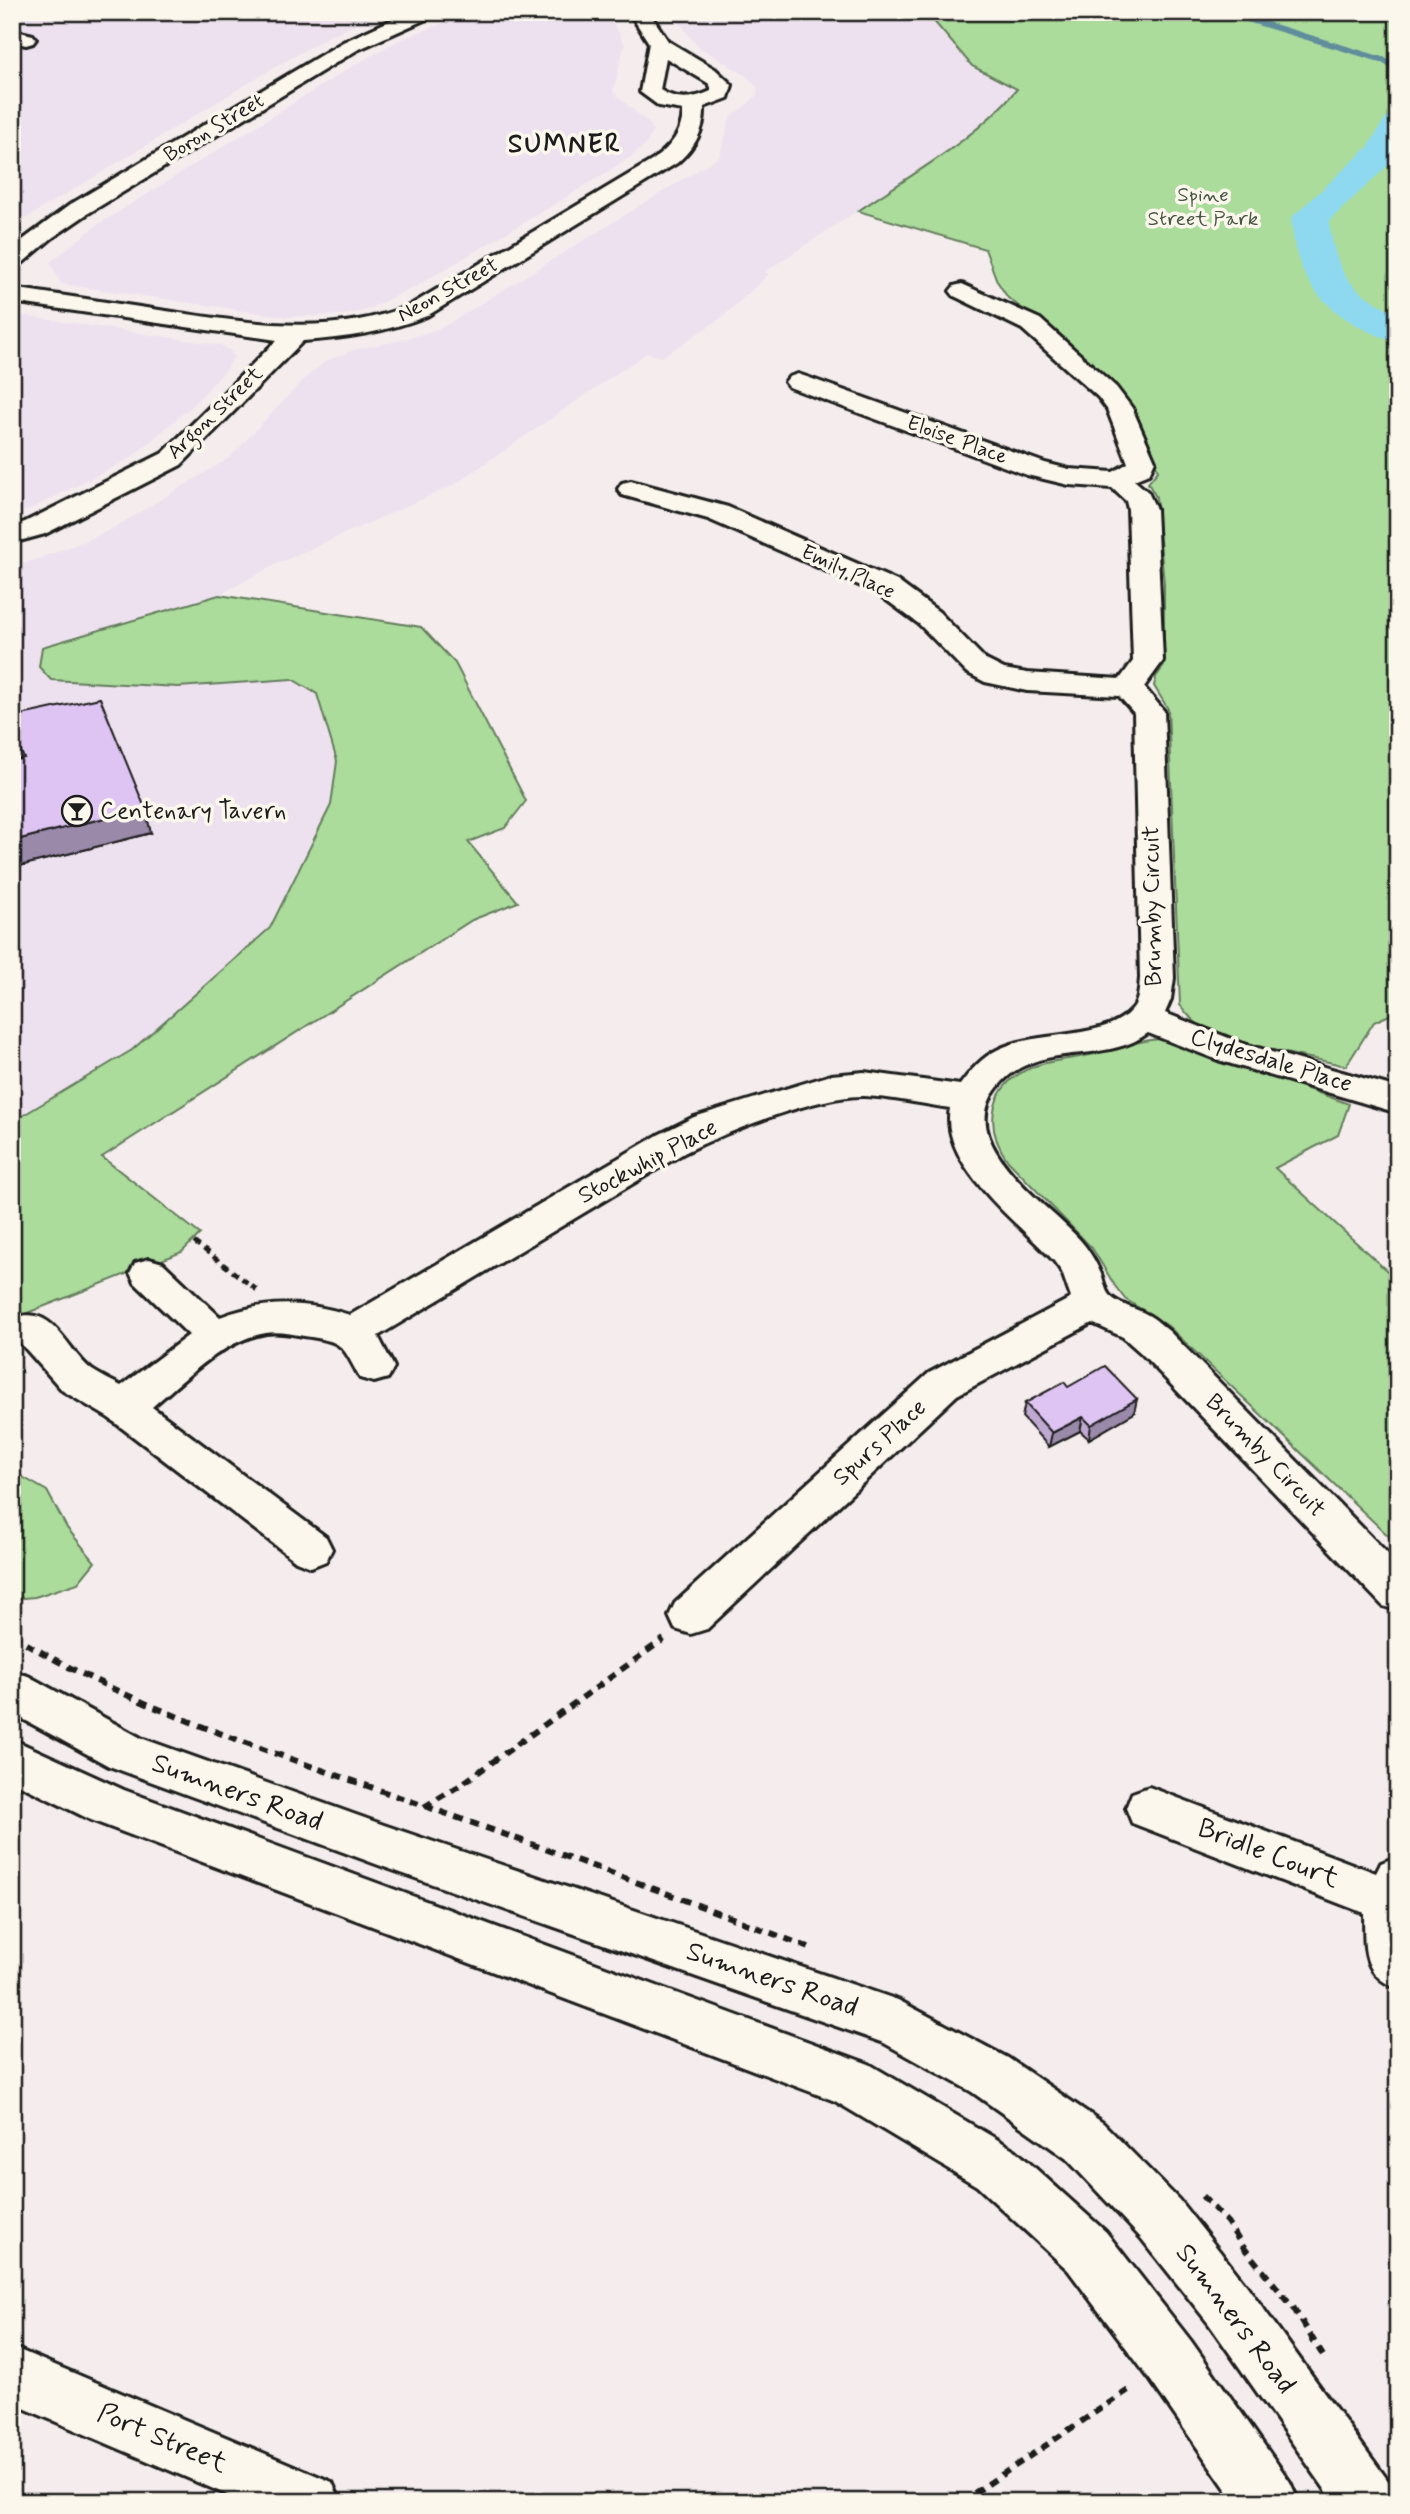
<svg xmlns="http://www.w3.org/2000/svg" width="1410" height="2514" font-family="Mynerve,sans-serif">
<rect width="100%" height="100%" fill="#f5eded"/>
<filter id="ink" filterUnits="userSpaceOnUse"><feTurbulence type="fractalNoise" baseFrequency=".0143" numOctaves="2"/><feDisplacementMap in="SourceGraphic" scale="14" xChannelSelector="R" yChannelSelector="G"/><feConvolveMatrix kernelMatrix="1 2 1 2 8 2 1 2 1" color-interpolation-filters="sRGB"/></filter>
<g filter="url(#ink)">
<!-- built -->
<g fill="#eee1ef">
<polygon points="12,12 384,12 328,37 272,69 12,227"/>
<polygon points="472,12 607,12 625,44 613,92 651,125 653,132 646,144 631,157 562,200 417,286 364,311 342,315 287,317 61,284 50,262 97,225 356,64 399,40"/>
<polygon points="672,12 926,12 972,66 1017,89 998,112 964,140 765,272 769,274 723,317 662,357 647,353 454,485 275,565 221,594 421,627 455,663 526,801 505,828 468,842 518,902 472,920 102,1157 200,1234 182,1252 12,1319 12,568 83,542 112,529 229,458 306,377 326,361 353,350 402,340 441,328 719,157 730,118 752,100 757,94 757,87 745,75 697,46"/>
<polygon points="12,314 220,345 230,350 234,357 225,371 191,407 131,458 31,509 12,515"/>
</g>
<!-- green -->
<g fill="#abdc9c" stroke="#647c5c" stroke-width="2">
<path d="M926,12H1398V1011L1374,1022L1346,1066C1305,1056 1239,1047 1203,1028C1194,1023 1187,1014 1180,1005L1168,709L1154,686L1156,677L1164,666V584L1156,497L1148,483L1158,471L1154,458L1044,325L1008,298L997,281L985,249L858,211C913,173 974,141 1017,89L972,66Z"/>
<polygon points="219,595 421,627 455,663 526,801 505,828 468,842 518,902 472,920 102,1157 200,1234 182,1252 12,1319 12,1122 132,1050 270,928 331,805 337,761 317,694 292,679 178,687 51,680 39,667 42,647"/>
<path d="M1161,1039L1177,1042L1349,1104L1338,1135L1275,1168L1398,1281V1545L1168,1326L1125,1299L1115,1286L1092,1248L1008,1161C982,1125 990,1083 1035,1066C1055,1059 1077,1059 1098,1053C1119,1048 1139,1040 1161,1039Z"/>
<polygon points="12,1471 47,1491 67,1528 95,1562 78,1583 35,1597 12,1599"/>
</g>
<g fill="none" stroke-linecap="round" stroke-linejoin="round">
<!-- stream -->
<polyline stroke="#618d9b" stroke-width="6" points="1224,12 1383,60 1398,68"/>
<!-- river -->
<path fill="#8fd9f0" fill-rule="evenodd" d="M1398,114V156L1329,221C1337,276 1348,289 1398,314V342C1358,332 1312,302 1299,261C1294,248 1293,232 1291,218L1368,147L1386,117Z"/>
<!-- minor casing -->
<g stroke="#1c1c1c" stroke-width="6">
<g id="minor">
<polygon points="409,12 436,12 433,16 357,50 87,214 52,238 20,265 12,267 12,248 71,204 343,42"/>
<path d="M629,12H649L668,41L715,69L732,85L728,98L704,107C705,131 694,148 677,163L427,316C386,332 347,338 303,341L181,465L45,534L12,543V526L25,522L163,453L277,340L12,302V288C64,296 115,303 166,311C249,323 329,337 409,306L653,160C671,146 682,134 683,110L659,106L640,92L649,43ZM666,58L708,83L711,87V91C694,99 677,101 660,90Z"/>
<polygon points="12,30 33,35 36,39 33,43 26,45 12,42"/>
<path d="M962,284L1040,319L1116,387L1132,408L1155,461L1149,474L1134,480L1148,492L1156,509L1163,661L1144,687L1164,711L1174,978L1171,999L1165,1013L1244,1044L1398,1088V1113L1218,1060L1148,1033C1112,1060 1064,1047 1026,1065C1014,1070 1004,1079 997,1088C953,1143 1048,1204 1080,1240C1088,1249 1095,1260 1100,1272C1104,1279 1104,1290 1110,1296C1121,1306 1136,1308 1148,1315C1156,1319 1162,1326 1169,1331L1398,1564V1611L1383,1606L1141,1353L1123,1337L1092,1323L957,1395L707,1629L691,1634L675,1629L669,1616L675,1603L929,1373L1071,1298L1062,1272L1054,1261C1020,1224 939,1165 950,1108C922,1104 892,1097 864,1096C818,1095 726,1132 684,1153L378,1336L394,1367L388,1378L374,1382L360,1378C341,1343 344,1342 304,1336C292,1334 278,1331 266,1333C223,1340 184,1380 152,1407L326,1537L332,1549L326,1561L311,1567L296,1561L109,1418L63,1391L17,1339L12,1326L17,1317C55,1306 66,1350 92,1370C101,1376 112,1381 121,1386L189,1335L135,1283L130,1273L135,1263L149,1259L163,1263L220,1317C265,1300 305,1301 350,1315L658,1135L694,1117L831,1075L864,1072L960,1085C971,1070 982,1057 999,1049C1037,1030 1106,1041 1132,1009C1139,1002 1139,988 1140,978L1134,713L1119,696L1027,691L985,682L966,672L919,624L877,593L708,519L622,495L618,489L622,483L631,481L728,507L897,581L939,612L986,660L1004,669L1027,673L1120,679L1133,661L1128,509L1126,501L1112,488L1069,485L1027,475L789,387L785,382L789,377L798,374L807,377L1045,463L1069,469L1113,472L1128,463L1107,409L1098,397L1022,329L954,296L950,291L954,286Z"/>
<path d="M1149,1787L1376,1873L1381,1863L1398,1856V1989C1360,1974 1365,1948 1364,1913L1132,1823L1126,1808L1132,1793Z"/>
<polygon points="12,2347 332,2482 341,2502 244,2502 12,2403"/>
</g>
</g>
<!-- major casing -->
<g stroke="#1c1c1c" stroke-width="6">
<g id="major">
<polygon points="12,1671 28,1676 141,1738 384,1825 898,2000 1008,2058 1103,2123 1179,2200 1247,2286 1389,2482 1398,2502 1334,2502 1209,2324 1141,2238 1067,2159 972,2092 884,2043 384,1867 109,1766 12,1713"/>
<polygon points="12,1739 124,1790 869,2064 1015,2150 1106,2232 1191,2341 1290,2482 1299,2502 1235,2502 1151,2381 1068,2270 977,2186 835,2101 91,1820 12,1781"/>
</g>
</g>
<!-- path-far1 -->
<polyline stroke="#1c1c1c" stroke-width="4.5" stroke-dasharray="7 5" stroke-linecap="butt" points="194,1242 257,1290"/>
<!-- path -->
<g stroke="#1c1c1c" stroke-width="6" stroke-dasharray="9 7" stroke-linecap="butt">
<path d="M12,1635C128,1706 255,1746 382,1791C527,1842 672,1894 815,1950"/>
<polyline points="424,1807 459,1786 664,1639"/>
<polyline points="1202,2196 1227,2222 1244,2248 1293,2307 1325,2359"/>
<polyline points="961,2502 1133,2387"/>
</g>
<!-- minor -->
<use href="#minor" fill="#fbf7ec" fill-rule="evenodd"/>
<!-- major -->
<use href="#major" fill="#fbf7ec" fill-rule="evenodd"/>
</g>
<!-- wall -->
<g fill="#bfa9d1" stroke="#1c1c1c" stroke-width="2">
<polygon points="12,717 151,833 12,868 12,761 19,760 12,746"/>
<polygon points="1025,1403 1134,1413 1089,1439 1080,1431 1049,1447 1022,1417"/>
</g>
<!-- shaded-wall -->
<g fill="#9b89aa" stroke="#1c1c1c" stroke-width="2">
<polygon points="145,808 151,833 12,868 12,841"/>
<polygon points="1137,1399 1134,1413 1089,1439 1091,1425"/>
<polygon points="1083,1417 1080,1431 1049,1447 1052,1433"/>
</g>
<!-- building -->
<g fill="#dec4f3" stroke="#1c1c1c" stroke-width="2">
<polygon points="100,698 145,808 12,841 12,761 24,758 12,734 12,717"/>
<polygon points="1105,1366 1137,1399 1091,1425 1083,1417 1052,1433 1025,1403 1064,1382 1068,1387"/>
</g>
</g>
<!-- icons -->
<defs>
<g id="bar-ring" transform="scale(1.575)"><circle r="9.5" fill="#fbf7ec" stroke="#1c1c1c" stroke-width="1.5"/><path d="M-6-5H6L.8 .8V4.5H3.5V6h-7V4.5H-.8V.8Z" fill="#1c1c1c"/></g>
</defs>
<g fill-rule="evenodd">
<use href="#bar-ring" x="77" y="811"/>
</g>
<g text-anchor="middle" dominant-baseline="central" stroke-width="7" stroke-linejoin="round" paint-order="stroke">
<!-- far-street labels -->
<g font-size="21" fill="#1c1c1c" stroke="#fbf7ec">
<text transform="translate(214 128) rotate(-31)">Boron Street</text>
<text transform="translate(448 290) rotate(-29)">Neon Street</text>
<text transform="translate(215 413) rotate(-44)">Argon Street</text>
<text transform="translate(957 440) rotate(20)">Eloise Place</text>
<text transform="translate(848 572) rotate(25)">Emily Place</text>
</g>
<!-- far-park labels -->
<g font-size="21" fill="#475642" stroke="#fbf7ec">
<text x="1203" y="195">Spine<tspan x="1203" dy="24">Street Park</tspan></text>
</g>
<!-- poi labels -->
<g font-size="24" fill="#1c1c1c" stroke="#fbf7ec" text-anchor="start">
<text x="100" y="811">Centenary Tavern</text>
</g>
<!-- street labels -->
<g font-size="24" fill="#1c1c1c" stroke="#fbf7ec">
<text transform="translate(1153 906) rotate(-91)">Brumby Circuit</text>
<text transform="translate(1271 1061) rotate(17)">Clydesdale Place</text>
<text transform="translate(648 1162) rotate(-28)">Stockwhip Place</text>
<text transform="translate(880 1443) rotate(-42)">Spurs Place</text>
<text transform="translate(1265 1456) rotate(46)">Brumby Circuit</text>
</g>
<!-- far-district labels -->
<g font-size="26" font-weight="bold" letter-spacing="2" fill="#1c1c1c" stroke="#fbf7ec">
<text x="565" y="145">SUMNER</text>
</g>
<!-- near-street labels -->
<g font-size="28" fill="#1c1c1c" stroke="#fbf7ec">
<text transform="translate(237 1793) rotate(20)">Sumners Road</text>
<text transform="translate(1268 1854) rotate(21)">Bridle Court</text>
<text transform="translate(772 1980) rotate(19)">Sumners Road</text>
<text transform="translate(1235 2319) rotate(53)">Sumners Road</text>
<text transform="translate(162 2439) rotate(23)">Port Street</text>
</g>
</g>
<!-- margin -->
<rect width="1410" height="2514" fill="none" stroke="#fbf7ec" stroke-width="42"/>
<rect x="21" y="21" width="1368" height="2472" fill="none" stroke="#1c1c1c" stroke-width="2.5" filter="url(#ink)"/>
</svg>
